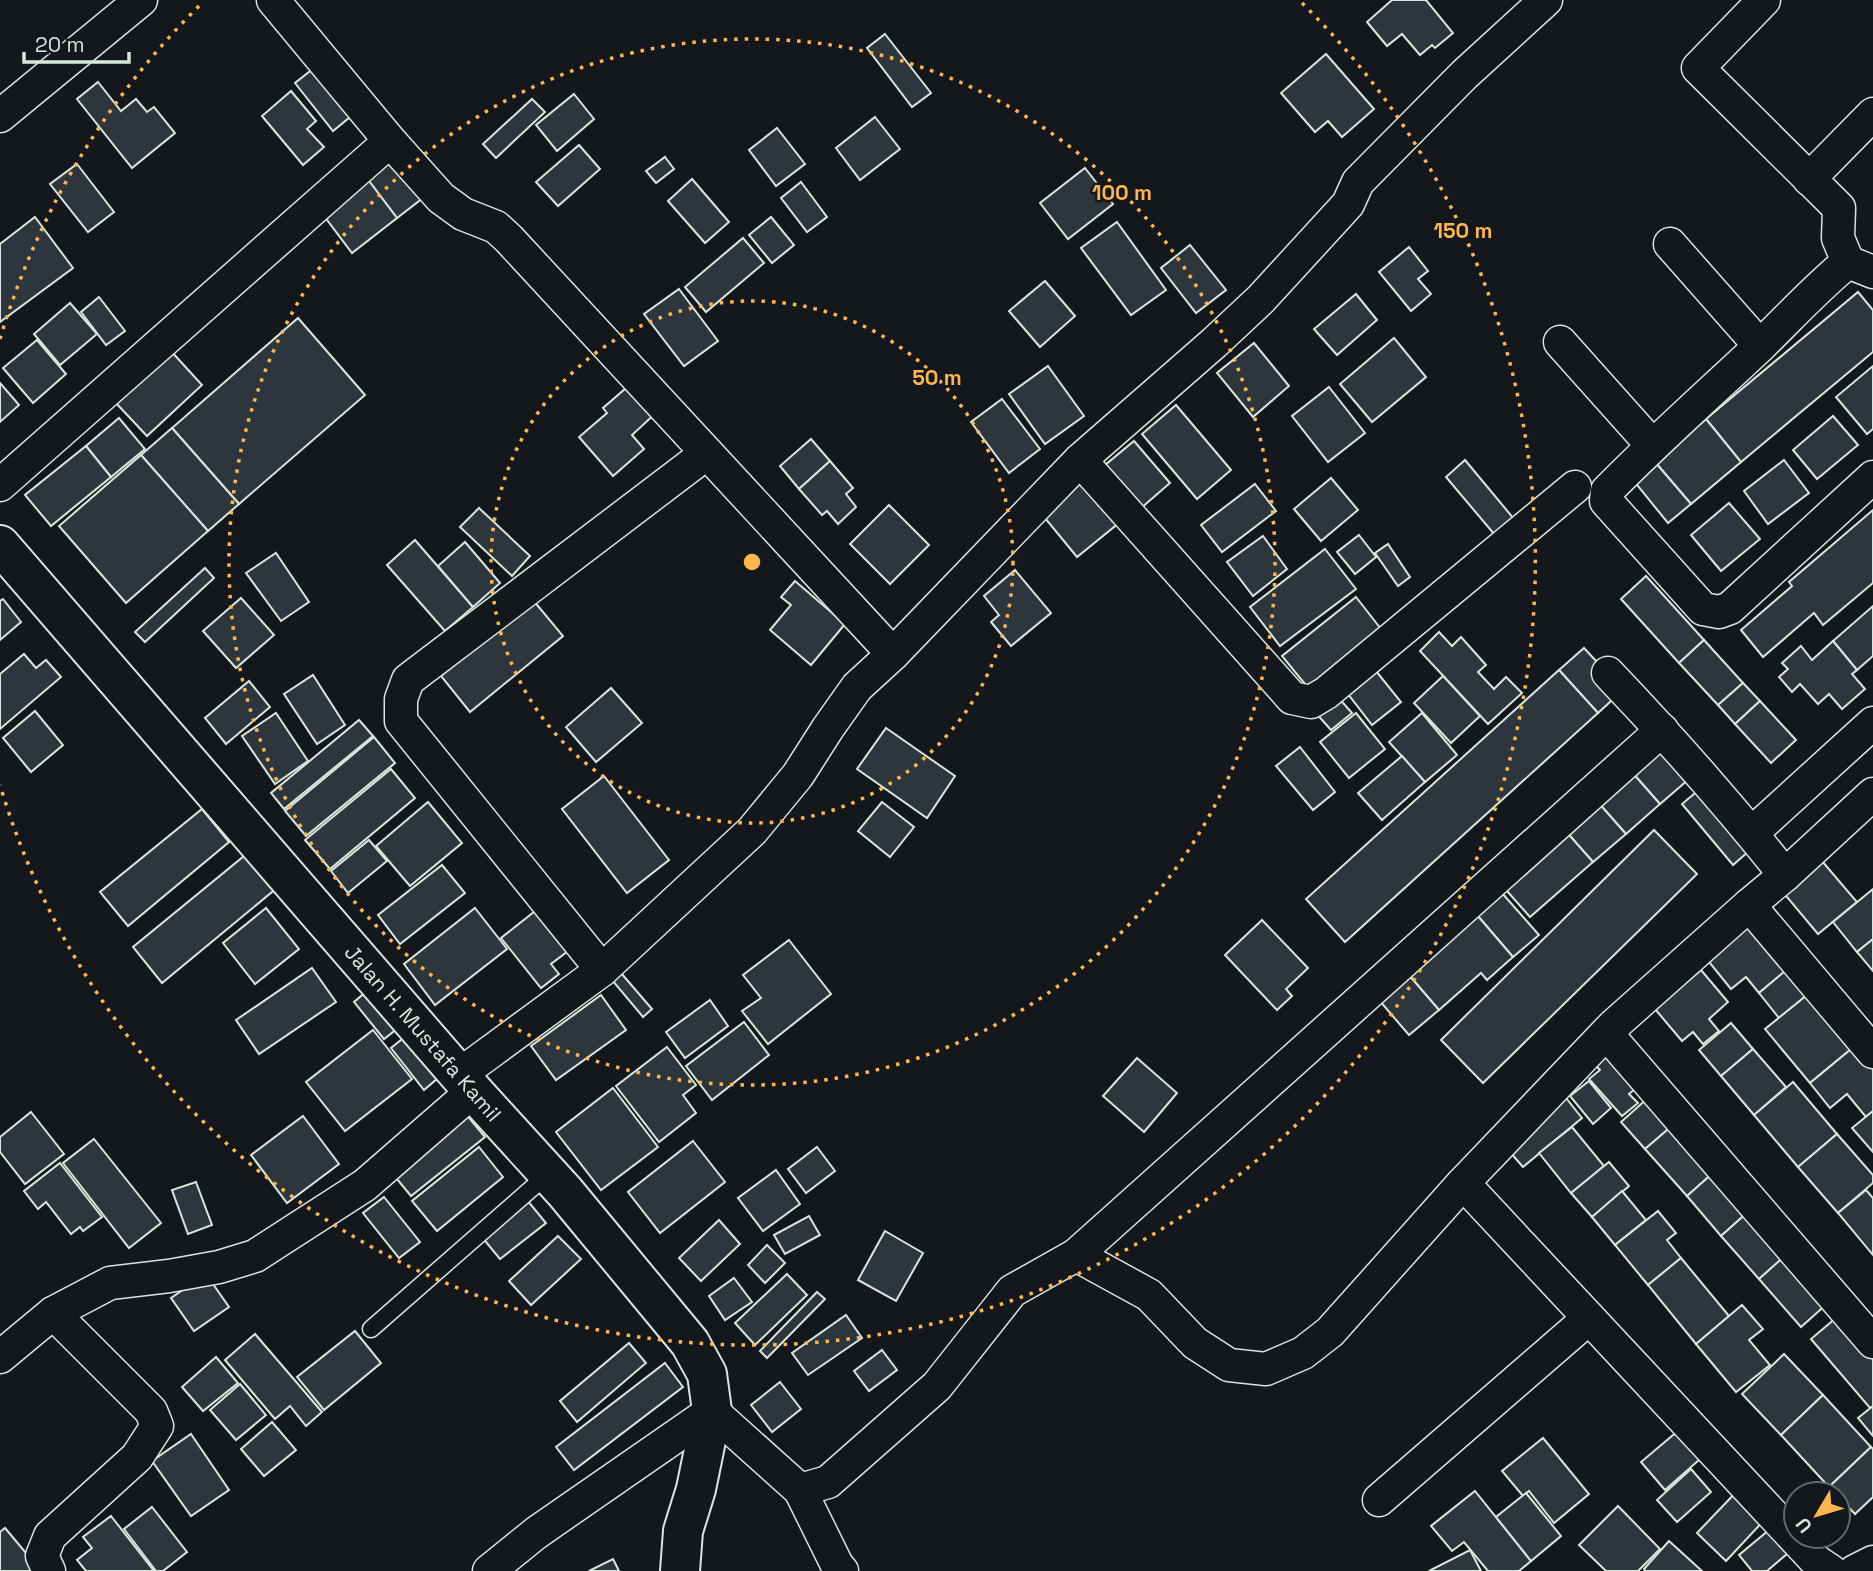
<svg xmlns="http://www.w3.org/2000/svg" width="1873" height="1571" font-family="'Space Grotesk',sans-serif">
<rect width="100%" height="100%" fill="#14181c"/>
<!-- building -->
<g fill="#2c363c" stroke="#d8e6dc" stroke-width="2">
<polygon points="1392,0 1426,0 1453,33 1435,48 1432,45 1420,55 1402,34 1387,46 1367,22"/>
<polygon points="885,34 931,93 912,107 867,48"/>
<polygon points="1326,54 1374,109 1342,137 1328,121 1315,132 1281,93"/>
<polygon points="323,61 361,108 333,131 295,83"/>
<polygon points="98,82 121,111 136,99 147,112 154,107 175,133 132,168 77,99"/>
<polygon points="291,91 316,121 307,129 324,147 303,165 262,116"/>
<polygon points="574,94 594,119 557,151 536,125"/>
<polygon points="532,99 545,112 496,158 483,144"/>
<polygon points="875,117 900,149 860,180 836,148"/>
<polygon points="777,128 805,164 776,186 749,150"/>
<polygon points="579,145 600,169 558,206 536,182"/>
<polygon points="394,150 428,194 397,218 363,173"/>
<polygon points="665,157 674,169 656,183 646,171"/>
<polygon points="77,164 114,212 88,232 50,184"/>
<polygon points="1085,168 1113,204 1068,239 1040,203"/>
<polygon points="363,173 397,218 352,253 318,208"/>
<polygon points="692,179 729,222 705,243 668,201"/>
<polygon points="801,182 827,217 807,232 781,198"/>
<polygon points="35,217 73,268 0,322 0,244"/>
<polygon points="771,217 794,245 772,263 749,235"/>
<polygon points="1117,222 1166,290 1131,315 1081,248"/>
<polygon points="743,238 764,263 706,312 685,287"/>
<polygon points="1190,245 1226,290 1196,313 1161,268"/>
<polygon points="1409,247 1428,271 1418,279 1431,294 1411,311 1379,272"/>
<polygon points="1045,281 1075,316 1040,347 1009,311"/>
<polygon points="679,289 718,341 684,366 644,314"/>
<polygon points="1858,292 1873,310 1873,352 1741,462 1706,419"/>
<polygon points="1356,294 1377,320 1337,355 1314,329"/>
<polygon points="99,297 125,331 106,345 81,312"/>
<polygon points="70,303 97,334 60,365 34,334"/>
<polygon points="298,318 365,395 239,504 172,428"/>
<polygon points="1394,338 1426,377 1372,422 1340,384"/>
<polygon points="37,340 66,374 33,403 3,368"/>
<polygon points="1254,343 1289,386 1253,417 1217,373"/>
<polygon points="170,350 202,385 147,436 115,402"/>
<polygon points="1048,366 1084,416 1045,444 1009,394"/>
<polygon points="1873,366 1873,429 1867,434 1836,397"/>
<polygon points="633,382 658,411 632,435 644,449 613,476 579,437 607,413 603,408"/>
<polygon points="0,383 19,405 0,422"/>
<polygon points="1329,387 1365,433 1328,462 1292,416"/>
<polygon points="1002,399 1040,449 1009,473 971,422"/>
<polygon points="1176,405 1231,470 1197,499 1142,434"/>
<polygon points="1833,416 1858,445 1817,479 1793,450"/>
<polygon points="119,418 145,449 111,477 86,446"/>
<polygon points="1706,419 1741,462 1691,504 1655,462"/>
<polygon points="172,428 239,504 208,531 141,455"/>
<polygon points="811,439 830,461 799,489 780,466"/>
<polygon points="1134,441 1170,483 1140,509 1104,466"/>
<polygon points="86,446 111,477 51,526 25,495"/>
<polygon points="141,455 208,531 126,603 59,526"/>
<polygon points="1465,460 1519,525 1500,541 1446,477"/>
<polygon points="1784,460 1809,493 1768,524 1744,491"/>
<polygon points="830,461 853,488 846,494 856,507 838,524 827,511 822,515 799,489"/>
<polygon points="1655,462 1691,504 1668,523 1633,480"/>
<polygon points="1089,473 1125,518 1077,557 1040,512"/>
<polygon points="1331,478 1358,510 1321,541 1294,509"/>
<polygon points="1255,484 1276,511 1222,552 1201,525"/>
<polygon points="1729,503 1760,539 1721,571 1691,535"/>
<polygon points="889,505 929,545 890,584 850,544"/>
<polygon points="479,508 530,556 512,576 460,527"/>
<polygon points="1873,510 1873,583 1823,625 1814,613 1763,657 1741,630 1792,586 1789,582"/>
<polygon points="1359,535 1376,557 1355,574 1337,552"/>
<polygon points="1263,536 1287,569 1253,596 1227,562"/>
<polygon points="415,540 473,607 445,631 387,565"/>
<polygon points="465,542 500,583 473,607 438,566"/>
<polygon points="1388,544 1410,577 1398,586 1375,553"/>
<polygon points="1325,549 1356,589 1280,646 1250,607"/>
<polygon points="276,553 309,602 281,621 246,573"/>
<polygon points="205,568 214,578 145,642 135,632"/>
<polygon points="1015,570 1051,613 1011,646 991,622 999,615 984,596"/>
<polygon points="1646,576 1704,640 1679,663 1621,599"/>
<polygon points="795,581 845,624 811,665 770,630 791,605 781,597"/>
<polygon points="1356,597 1381,629 1309,689 1282,656"/>
<polygon points="241,598 274,635 236,668 203,631"/>
<polygon points="3,599 21,622 0,640 0,601"/>
<polygon points="533,600 563,636 470,712 441,676"/>
<polygon points="1873,606 1873,656 1857,670 1833,641"/>
<polygon points="1439,632 1452,646 1461,637 1486,665 1478,672 1494,689 1506,677 1522,693 1488,724 1420,651"/>
<polygon points="1704,640 1743,683 1718,705 1679,663"/>
<polygon points="1833,641 1857,670 1852,674 1865,689 1842,709 1829,694 1818,704 1800,684 1792,692 1779,677 1788,669 1782,663 1801,646 1812,660"/>
<polygon points="1584,648 1623,690 1598,713 1559,670"/>
<polygon points="24,654 36,668 46,660 61,677 0,729 0,674"/>
<polygon points="1372,666 1401,702 1372,725 1348,694"/>
<polygon points="1559,670 1598,713 1345,942 1306,899"/>
<polygon points="313,675 345,725 317,744 284,694"/>
<polygon points="1443,676 1480,716 1451,743 1414,703"/>
<polygon points="249,681 270,707 226,744 205,718"/>
<polygon points="1743,683 1760,701 1735,724 1718,705"/>
<polygon points="611,688 642,723 596,762 566,727"/>
<polygon points="1336,695 1352,713 1331,730 1315,712"/>
<polygon points="1760,701 1796,740 1771,763 1735,724"/>
<polygon points="35,711 63,745 31,772 3,738"/>
<polygon points="276,713 308,761 275,784 242,736"/>
<polygon points="1356,713 1385,749 1349,778 1320,742"/>
<polygon points="1422,713 1457,755 1425,782 1389,742"/>
<polygon points="359,720 373,736 284,809 271,793"/>
<polygon points="886,728 955,776 927,818 857,769"/>
<polygon points="374,737 395,763 306,836 285,811"/>
<polygon points="1666,739 1696,773 1660,804 1630,770"/>
<polygon points="1300,747 1335,792 1313,810 1276,766"/>
<polygon points="1402,756 1425,782 1382,820 1358,793"/>
<polygon points="391,769 415,798 330,869 305,840"/>
<polygon points="1630,770 1660,804 1626,834 1596,800"/>
<polygon points="604,776 669,860 627,893 562,809"/>
<polygon points="1707,783 1757,844 1733,865 1682,804"/>
<polygon points="1596,800 1626,834 1593,862 1563,828"/>
<polygon points="428,802 462,843 410,886 376,846"/>
<polygon points="882,802 914,827 890,857 858,831"/>
<polygon points="202,809 229,842 128,926 100,892"/>
<polygon points="1563,828 1593,862 1530,917 1500,883"/>
<polygon points="1654,830 1697,874 1483,1083 1441,1040"/>
<polygon points="369,840 387,861 348,893 331,871"/>
<polygon points="249,852 278,887 162,983 133,947"/>
<polygon points="1816,854 1857,902 1818,934 1777,885"/>
<polygon points="442,865 465,893 400,944 378,915"/>
<polygon points="1873,889 1873,939 1857,952 1833,922"/>
<polygon points="1502,893 1539,935 1513,957 1477,915"/>
<polygon points="544,904 576,945 551,964 559,974 541,988 501,938"/>
<polygon points="266,908 299,949 255,984 223,943"/>
<polygon points="475,908 507,949 435,1005 404,964"/>
<polygon points="1477,915 1513,957 1487,980 1481,973 1439,1010 1408,974"/>
<polygon points="1753,919 1791,966 1759,993 1746,977 1731,989 1705,957"/>
<polygon points="1262,920 1308,968 1286,989 1292,996 1277,1010 1225,955"/>
<polygon points="1873,939 1873,971 1857,952"/>
<polygon points="789,940 831,994 768,1044 742,1011 761,998 743,975"/>
<polygon points="1791,966 1812,991 1779,1018 1759,993"/>
<polygon points="312,968 336,1002 259,1054 236,1020"/>
<polygon points="1701,970 1728,1002 1709,1019 1719,1031 1703,1044 1693,1032 1682,1041 1655,1009"/>
<polygon points="621,973 652,1009 643,1017 612,980"/>
<polygon points="1408,974 1439,1010 1409,1035 1379,1000"/>
<polygon points="367,991 398,1028 384,1039 354,1002"/>
<polygon points="1812,991 1856,1045 1810,1083 1765,1029"/>
<polygon points="601,995 626,1030 556,1080 531,1046"/>
<polygon points="710,1000 728,1026 685,1058 666,1032"/>
<polygon points="744,1022 769,1055 712,1100 686,1066"/>
<polygon points="1731,1023 1753,1049 1721,1076 1699,1050"/>
<polygon points="373,1030 412,1079 345,1131 306,1082"/>
<polygon points="406,1036 438,1078 424,1090 391,1048"/>
<polygon points="1856,1045 1873,1066 1873,1111 1866,1117 1847,1094 1830,1108 1810,1083"/>
<polygon points="667,1047 696,1085 683,1095 696,1113 659,1142 616,1086"/>
<polygon points="1753,1049 1786,1087 1754,1115 1721,1076"/>
<polygon points="1605,1055 1635,1089 1629,1094 1638,1103 1622,1116 1589,1079 1600,1070 1594,1064"/>
<polygon points="1137,1058 1177,1093 1144,1132 1103,1096"/>
<polygon points="1589,1081 1611,1108 1593,1124 1570,1096"/>
<polygon points="1793,1082 1837,1134 1798,1167 1754,1115"/>
<polygon points="613,1088 658,1147 601,1190 556,1132"/>
<polygon points="1562,1093 1582,1118 1523,1167 1502,1143"/>
<polygon points="1649,1097 1673,1125 1645,1149 1621,1122"/>
<polygon points="1873,1111 1873,1152 1852,1128"/>
<polygon points="31,1112 64,1154 25,1184 0,1152 0,1137"/>
<polygon points="465,1113 485,1137 411,1196 392,1173"/>
<polygon points="303,1116 339,1164 287,1203 251,1155"/>
<polygon points="1673,1125 1714,1172 1687,1196 1645,1149"/>
<polygon points="1572,1127 1604,1166 1571,1193 1539,1153"/>
<polygon points="1837,1134 1873,1175 1873,1183 1838,1213 1798,1167"/>
<polygon points="94,1139 161,1223 129,1248 63,1163"/>
<polygon points="693,1141 725,1182 660,1233 628,1192"/>
<polygon points="479,1147 503,1177 437,1231 412,1201"/>
<polygon points="817,1147 835,1171 806,1193 788,1169"/>
<polygon points="1609,1162 1629,1186 1592,1217 1571,1193"/>
<polygon points="60,1163 102,1217 83,1231 80,1227 71,1234 46,1202 38,1209 24,1191"/>
<polygon points="776,1170 800,1204 763,1231 738,1198"/>
<polygon points="1714,1172 1749,1211 1721,1236 1687,1196"/>
<polygon points="196,1182 212,1225 188,1234 172,1190"/>
<polygon points="1866,1190 1873,1198 1873,1255 1838,1213"/>
<polygon points="1622,1191 1646,1220 1615,1245 1592,1217"/>
<polygon points="384,1197 420,1242 399,1258 363,1213"/>
<polygon points="527,1200 546,1223 500,1259 481,1236"/>
<polygon points="1658,1211 1676,1233 1667,1240 1681,1258 1648,1285 1615,1245"/>
<polygon points="1749,1211 1787,1254 1759,1279 1721,1236"/>
<polygon points="809,1216 820,1235 785,1254 774,1235"/>
<polygon points="719,1220 740,1244 701,1281 679,1258"/>
<polygon points="885,1231 923,1253 896,1301 858,1280"/>
<polygon points="558,1236 581,1259 531,1305 509,1281"/>
<polygon points="767,1245 785,1263 765,1283 748,1265"/>
<polygon points="1787,1254 1829,1302 1801,1327 1759,1279"/>
<polygon points="1681,1258 1729,1316 1696,1344 1648,1285"/>
<polygon points="206,1274 229,1307 194,1331 171,1298"/>
<polygon points="787,1274 807,1295 755,1345 735,1323"/>
<polygon points="734,1278 752,1302 725,1320 709,1296"/>
<polygon points="817,1292 825,1299 767,1358 760,1351"/>
<polygon points="1742,1305 1763,1329 1749,1340 1770,1365 1736,1392 1696,1344"/>
<polygon points="1843,1312 1873,1347 1873,1406 1870,1408 1811,1339"/>
<polygon points="846,1315 862,1338 808,1375 792,1353"/>
<polygon points="355,1331 381,1363 324,1410 297,1377"/>
<polygon points="255,1334 322,1412 306,1426 290,1406 275,1419 225,1360"/>
<polygon points="629,1343 646,1363 577,1422 560,1401"/>
<polygon points="882,1350 897,1370 869,1391 854,1371"/>
<polygon points="1784,1354 1823,1395 1781,1435 1742,1394"/>
<polygon points="216,1357 238,1383 203,1411 182,1387"/>
<polygon points="665,1363 683,1387 574,1470 556,1447"/>
<polygon points="780,1382 801,1409 772,1432 751,1405"/>
<polygon points="240,1384 266,1415 236,1440 210,1410"/>
<polygon points="1823,1395 1871,1447 1829,1487 1781,1435"/>
<polygon points="1873,1406 1873,1436 1858,1418"/>
<polygon points="272,1422 296,1450 264,1476 241,1449"/>
<polygon points="1685,1425 1708,1452 1665,1490 1641,1462"/>
<polygon points="191,1434 229,1490 191,1516 152,1461"/>
<polygon points="1543,1438 1589,1494 1554,1523 1529,1491 1523,1496 1502,1471"/>
<polygon points="1871,1447 1873,1449 1873,1497 1855,1514 1838,1496 1838,1494 1829,1487"/>
<polygon points="1691,1469 1711,1492 1677,1522 1657,1500"/>
<polygon points="1740,1488 1769,1515 1726,1561 1697,1533"/>
<polygon points="1475,1491 1531,1561 1519,1571 1488,1571 1464,1542 1452,1551 1431,1526"/>
<polygon points="1526,1493 1561,1536 1531,1561 1496,1517"/>
<polygon points="1618,1506 1660,1549 1638,1571 1606,1571 1579,1545"/>
<polygon points="152,1507 187,1552 163,1571 156,1571 124,1529"/>
<polygon points="111,1516 154,1571 86,1571 77,1560 92,1548 83,1537"/>
<polygon points="1775,1525 1794,1548 1767,1571 1752,1571 1739,1555"/>
<polygon points="5,1528 41,1571 0,1571 0,1532"/>
<polygon points="1669,1541 1702,1571 1645,1571 1644,1569"/>
<polygon points="1470,1550 1481,1571 1429,1571"/>
<polygon points="613,1559 619,1571 589,1571"/>
</g>
<g fill="none" stroke-linecap="round" stroke-linejoin="round">
<!-- lane casing -->
<g stroke="#d8e6dc" stroke-width="19">
<polyline id="lane" points="371,1329 548,1174"/>
</g>
<!-- street casing -->
<g stroke="#d8e6dc" stroke-width="35">
<g id="street">
<polyline points="273,0 390,141 441,198 463,214 496,227 509,239 893,654"/>
<polyline points="1764,0 1698,68 1839,208 1838,238 1848,262"/>
<polyline points="0,116 141,0"/>
<polyline points="1809,179 1873,114"/>
<polyline points="1670,244 1760,346"/>
<path d="M1873,272L1848,262C1816,288 1789,318 1759,347C1708,395 1656,441 1607,491L1606,501L1703,609L1719,612L1730,608L1873,477"/>
<polyline points="1560,342 1652,445"/>
<polyline points="1080,460 1292,698 1311,702 1326,693 1575,487"/>
<polyline points="0,485 390,141"/>
<path d="M1608,673C1670,738 1729,805 1785,875"/>
<polyline points="1752,833 1873,723"/>
<polyline points="1749,905 1873,1052"/>
<polyline points="602,970 401,721 401,699 408,680 707,453"/>
<polyline points="1607,1034 1873,1342"/>
<polyline points="459,1075 602,970 752,831 798,775 828,728 857,687 893,654 1080,460 1214,343 1261,299 1348,204 1358,182 1465,74 1546,0"/>
<polyline points="1463,1183 1816,1561 1831,1571"/>
<polyline points="1076,1255 1662,730"/>
<polyline points="0,1357 53,1313 110,1283 169,1276 219,1267 255,1256 365,1185 473,1091"/>
<polyline points="800,1490 837,1565 842,1571"/>
<polyline points="1379,1500 1589,1318"/>
<polyline points="49,1571 42,1556 50,1536 137,1457 157,1426 151,1411 53,1313"/>
<polyline points="489,1571 536,1533 712,1411 800,1490 828,1482 937,1386 1012,1291 1076,1255 1149,1295 1195,1343 1229,1365 1266,1369 1303,1353 1330,1332 1463,1183 1613,1026 1749,905 1785,875 1873,794"/>
<polyline points="1855,1571 1873,1562"/>
</g>
</g>
<!-- secondary casing -->
<g stroke="#d8e6dc" stroke-width="42">
<polyline id="secondary" points="0,545 473,1091 565,1192 690,1343 707,1374 712,1411 696,1489 683,1531 680,1571"/>
</g>
<!-- lane -->
<use href="#lane" stroke="#14181c" stroke-width="16"/>
<!-- street -->
<use href="#street" stroke="#14181c" stroke-width="32"/>
<!-- secondary -->
<use href="#secondary" stroke="#14181c" stroke-width="38"/>
</g>
<!-- distance rings -->
<g fill="none" stroke="#ffb74d" stroke-width="3.5" stroke-dasharray="3.5 7">
<circle cx="752" cy="562" r="261"/>
<circle cx="752" cy="562" r="523"/>
<path d="M0 339A784 784 0 0 1 202 3M1302 3A784 784 0 1 1 0 785"/>
</g>
<g text-anchor="middle" dominant-baseline="central" stroke-width="5" stroke-linejoin="round" paint-order="stroke">
<!-- street labels -->
<g font-size="21" fill="#d8e6dc" stroke="#14181c">
<text transform="translate(423 1033) rotate(49)">Jalan H. Mustafa Kamil</text>
</g>
</g>
<circle cx="752" cy="562" r="10" fill="#ffb74d" stroke="#14181c" stroke-width="3.5"/>
<g font-size="21" text-anchor="middle" font-weight="bold" fill="#ffb74d" stroke="#14181c" stroke-width="5" stroke-linejoin="round" paint-order="stroke">
<text x="1122" y="200">100 m</text>
<text x="1463" y="238">150 m</text>
<text x="937" y="385">50 m</text>
</g>
<!-- north arrow -->
<g transform="translate(1817 1515) rotate(232)"><circle r="33" fill="#14181c" stroke="#626a69" stroke-width="2"/>
<path d="M0-5L12 26L0 18L-12 26Z" fill="#ffb74d"/>
<text y="-10" font-size="19" font-weight="bold" text-anchor="middle" fill="#d8e6dc">U</text>
</g>
<!-- scale -->
<path d="M24 52v10h105v-10" fill="none" stroke="#d8e6dc" stroke-width="3.5"/>
<text x="35" y="52" font-size="21" fill="#d8e6dc" stroke="#14181c" stroke-width="5" paint-order="stroke">20 m</text>
</svg>
